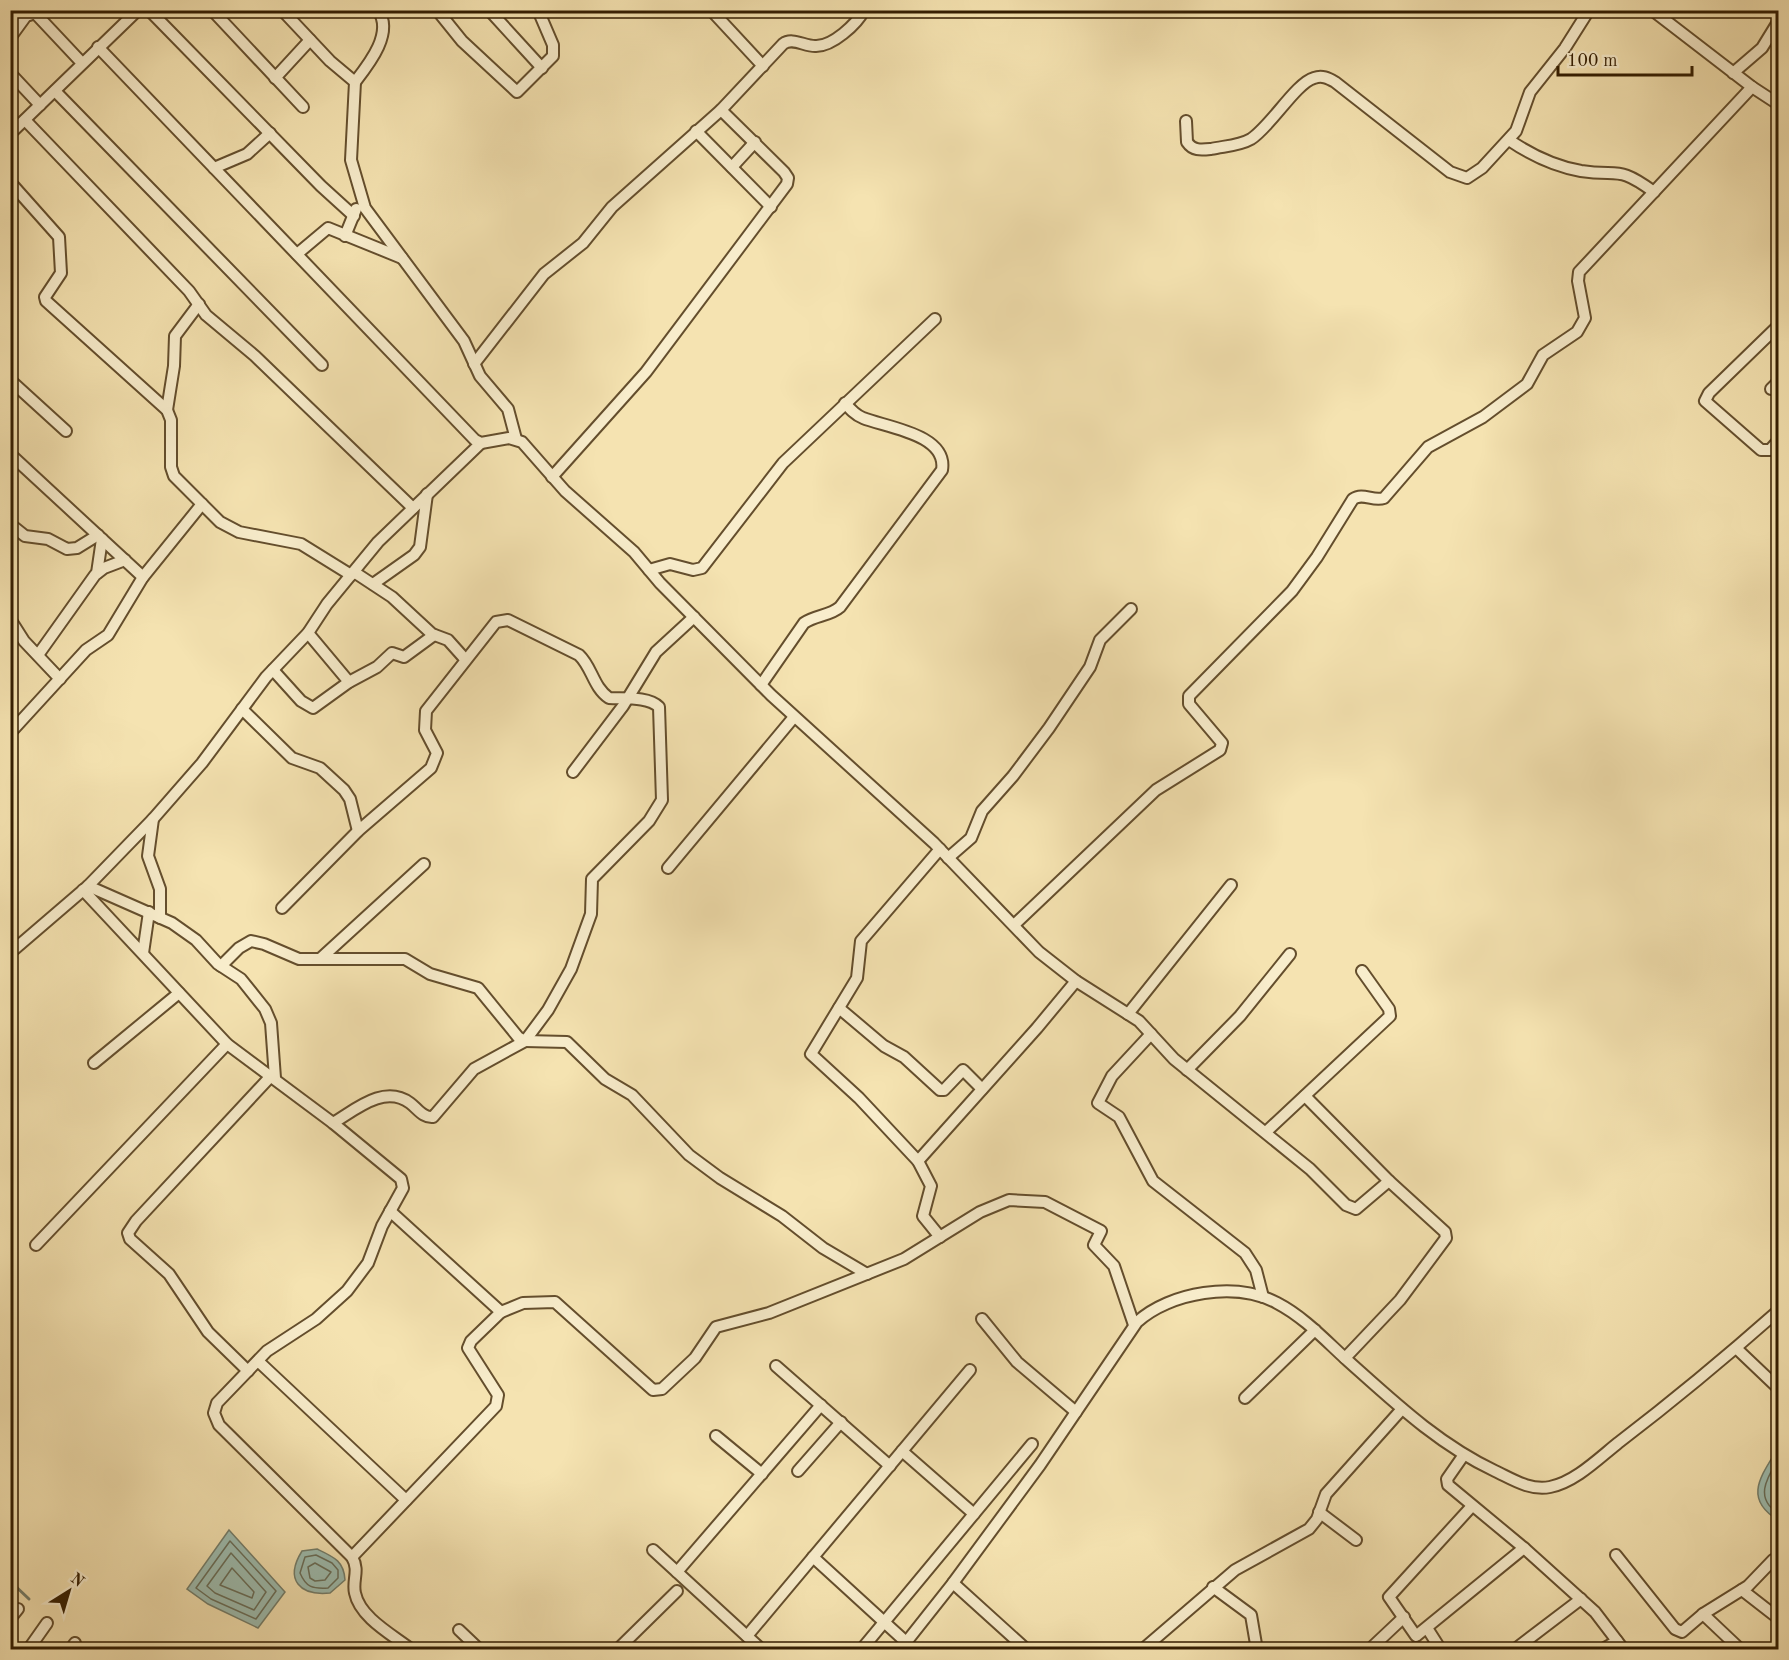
<svg xmlns="http://www.w3.org/2000/svg" width="1789" height="1660" font-family="'Old Standard TT',serif">
<rect width="100%" height="100%" fill="#f5e3b1"/>
<filter id="stains"><feTurbulence type="fractalNoise" baseFrequency=".00333" numOctaves="4"/><feColorMatrix values="0 0 0 0 .2 0 0 0 0 .09 0 0 0 0 .02 0 0 0 .5 -.17"/></filter>
<radialGradient id="worn" r=".72"><stop offset=".6" stop-color="#630" stop-opacity="0"/><stop offset="1" stop-color="#630" stop-opacity=".3"/></radialGradient>
<!-- water -->
<g fill="#9dbdb0" stroke="#737d6a" stroke-width="1.5">
<path d="M1778,1448V1520C1742,1498 1762,1475 1778,1448Z"/>
<polygon points="229,1530 285,1592 258,1628 208,1604 187,1589"/>
<path d="M317,1549C334,1557 344,1561 345,1580L330,1593C300,1596 284,1580 302,1551Z"/>
</g>
<g fill="none" stroke-linecap="round" stroke-linejoin="round">
<!-- shore -->
<g stroke="#686d58" stroke-width="1.5">
<path d="M1778,1459C1767,1478 1754,1498 1778,1513"/>
<polygon points="230,1541 276,1591 256,1619 211,1599 196,1588"/>
<polygon points="231,1553 266,1592 254,1610 215,1593 207,1586"/>
<path d="M316,1555L332,1563L338,1570V1578L328,1588C312,1589 306,1587 300,1573L305,1557Z"/>
<polygon points="315,1563 331,1572 325,1580 315,1581 310,1578 308,1567"/>
<polygon points="232,1568 254,1592 252,1598 220,1585"/>
</g>
<!-- stream -->
<polyline stroke="#737d6a" stroke-width="3" points="10,1581 29,1599"/>
<!-- minor casing -->
<g stroke="#644e2d" stroke-width="14">
<g id="minor">
<polyline points="149,10 321,186 354,216"/>
<polyline points="212,10 303,107"/>
<polyline points="282,10 330,61 355,82 351,160 365,208 464,341 480,376 508,409 516,439"/>
<polyline points="437,10 462,41 517,92 553,56 553,45 538,10"/>
<polyline points="489,10 542,68"/>
<polyline points="711,10 763,66"/>
<polyline points="1652,10 1752,87 1778,104"/>
<polyline points="10,38 26,16 35,13 82,63"/>
<polyline points="98,47 475,440 481,443 509,438 522,442 565,491 634,552 660,583 771,695 934,843 1039,952 1076,981 1139,1021 1174,1059 1310,1169 1346,1205 1356,1209 1389,1181 1445,1232 1446,1238 1400,1300 1345,1358"/>
<polyline points="10,73 40,105"/>
<polyline points="1733,73 1762,48 1778,22"/>
<polyline points="275,78 310,40"/>
<path d="M355,82C369,64 394,33 378,10"/>
<polyline points="55,91 322,365"/>
<polyline points="25,120 189,291 206,315 255,356 413,508"/>
<path d="M1186,121L1187,142C1193,151 1201,150 1211,149C1224,146 1239,146 1251,139C1271,126 1296,83 1314,78C1322,75 1328,78 1335,82L1450,172L1467,178L1482,168L1516,131L1530,92L1565,48L1589,10"/>
<polyline points="696,131 771,207"/>
<polyline points="10,134 138,10"/>
<path d="M1509,140C1531,155 1553,166 1581,171C1620,177 1617,165 1654,192"/>
<polyline points="732,167 755,142"/>
<polyline points="214,168 247,154 270,133"/>
<polyline points="10,182 59,237 61,273 45,297 46,301 167,410 171,420 171,467 174,476 220,522 239,532 301,544 351,575"/>
<polyline points="345,236 356,209"/>
<polyline points="297,254 328,228 402,258"/>
<polyline points="1778,326 1709,393 1705,401 1761,450 1770,450 1778,441"/>
<path d="M474,364L544,274L583,243L612,207L721,110L783,44C792,37 804,46 815,46C832,47 857,24 864,10"/>
<polyline points="10,380 66,431"/>
<polyline points="1771,389 1778,382"/>
<polyline points="167,410 174,366 175,336 199,304"/>
<polyline points="10,454 143,577"/>
<polyline points="552,477 646,372 787,184 788,178 784,172 721,110"/>
<polyline points="10,524 25,536 48,539 67,549 77,548 98,535"/>
<polyline points="649,570 670,564 693,570 702,568 783,463 935,319"/>
<polyline points="354,572 392,597 432,634 448,640 465,659"/>
<polyline points="97,573 102,539"/>
<polyline points="373,584 414,555 420,547 427,494"/>
<polyline points="10,619 24,641 60,679"/>
<polyline points="308,633 349,682"/>
<polyline points="38,655 95,575 104,568 125,560"/>
<polyline points="273,670 301,701 313,708 349,682 377,667 392,653 404,657 434,635"/>
<path d="M761,685L804,623C815,615 830,616 840,607L942,470C948,434 885,427 863,418C855,415 850,409 845,403"/>
<polyline points="242,709 292,758 320,768 344,790 350,799 358,831"/>
<polyline points="10,733 86,650 108,635 143,577 202,504"/>
<polyline points="573,772 623,706 656,652 694,617"/>
<polyline points="153,819 148,856 160,889 160,918"/>
<polyline points="940,849 861,941 857,978 811,1054 859,1098 918,1161 931,1186 923,1216 940,1237"/>
<polyline points="948,858 971,838 982,811 1013,776 1049,728 1090,667 1100,640 1131,609"/>
<polyline points="668,868 794,717"/>
<polyline points="88,886 172,923 196,940 218,964 241,979 265,1009 271,1023 275,1078"/>
<path d="M83,890L227,1044L333,1123L401,1179L403,1188L382,1226L368,1263L347,1291L316,1319L267,1351L217,1403L214,1413L219,1425L352,1557C360,1571 352,1580 355,1593C360,1618 393,1635 412,1650"/>
<path d="M282,908L358,831L431,768L437,753L425,730L426,711L496,622L508,620L579,655C592,667 593,687 609,698C623,699 648,696 659,707L662,800L649,821L592,879L591,914L571,969L548,1010L525,1041L474,1069L433,1117C423,1118 418,1109 410,1103C384,1084 355,1110 333,1123"/>
<path d="M1014,925L1156,790L1220,750L1222,743L1189,704V696L1292,591L1317,557L1353,499C1363,492 1373,502 1384,498L1428,447L1483,417L1527,384L1543,355L1577,332L1585,318L1578,281L1579,272L1752,87"/>
<polyline points="10,953 88,886 153,819 202,763 266,677 308,633 327,604 378,542 481,443"/>
<polyline points="143,953 149,912"/>
<polyline points="320,959 424,864"/>
<polyline points="221,966 239,948 251,941 264,944 299,959 405,959 430,974 478,988 518,1037 525,1041 567,1042 605,1079 632,1095 689,1155 720,1178 782,1216 823,1248 867,1274"/>
<polyline points="839,1008 884,1046 904,1057 940,1090 944,1090 963,1070 982,1089"/>
<polyline points="1128,1014 1231,885"/>
<polyline points="1151,1034 1112,1076 1098,1103 1119,1117 1153,1181 1245,1253 1256,1270 1263,1297"/>
<polyline points="94,1063 179,993"/>
<polyline points="1187,1070 1240,1016 1290,954"/>
<polyline points="1305,1096 1389,1181"/>
<polyline points="1266,1132 1390,1016 1389,1009 1362,971"/>
<polyline points="918,1161 1037,1028 1076,981"/>
<polyline points="390,1211 501,1312 523,1303 555,1302 653,1390 662,1389 695,1358 716,1327 769,1313 904,1259 980,1212 1009,1200 1045,1202 1101,1231 1094,1245 1114,1266 1134,1325"/>
<polyline points="36,1245 227,1044"/>
<polyline points="982,1319 1017,1362 1076,1412"/>
<polyline points="1736,1348 1778,1388"/>
<polyline points="258,1361 406,1500"/>
<polyline points="776,1366 890,1466"/>
<polyline points="248,1371 208,1332 169,1274 130,1239 128,1233 136,1221 271,1076"/>
<polyline points="1245,1398 1315,1330"/>
<polyline points="716,1436 762,1474"/>
<polyline points="902,1451 974,1514"/>
<polyline points="1463,1456 1447,1479 1448,1485 1524,1548 1595,1612 1624,1650"/>
<polyline points="798,1471 841,1422"/>
<polyline points="1472,1506 1389,1597 1416,1636 1524,1548"/>
<polyline points="1319,1512 1356,1540"/>
<polyline points="653,1550 762,1650"/>
<polyline points="1616,1555 1675,1629 1682,1632 1703,1614 1748,1586 1773,1560 1778,1558"/>
<polyline points="352,1557 496,1406 498,1395 468,1348 471,1341 501,1312"/>
<polyline points="813,1557 906,1642"/>
<polyline points="677,1572 821,1405"/>
<polyline points="953,1583 1027,1650"/>
<polyline points="1213,1587 1251,1615 1257,1650"/>
<polyline points="1742,1590 1778,1618"/>
<polyline points="1703,1614 1741,1650"/>
<polyline points="10,1619 18,1609"/>
<polyline points="1427,1628 1441,1650"/>
<polyline points="459,1630 480,1650"/>
<polyline points="747,1636 970,1370"/>
<polyline points="28,1650 47,1623"/>
<polyline points="70,1650 75,1643"/>
<polyline points="617,1650 677,1591"/>
<polyline points="740,1650 741,1649"/>
<polyline points="861,1650 1032,1444"/>
<path d="M900,1650L953,1583L1040,1465L1137,1322C1170,1292 1236,1281 1277,1303C1304,1317 1325,1340 1347,1360C1394,1402 1438,1444 1495,1471C1512,1479 1530,1491 1550,1487C1575,1482 1598,1459 1618,1443C1673,1401 1726,1357 1778,1311"/>
<polyline points="1142,1650 1235,1570 1309,1529 1317,1519 1326,1494 1402,1409"/>
<polyline points="1369,1650 1404,1617"/>
<polyline points="1514,1650 1581,1599"/>
<polyline points="1601,1650 1617,1641"/>
</g>
</g>
<!-- minor -->
<use href="#minor" stroke="#f8edcc" stroke-width="10"/>
</g>
<!-- margin -->
<rect width="1789" height="1660" fill="none" stroke="#f5e3b1" stroke-width="36"/>
<rect x="12" y="12" width="1765" height="1636" fill="none" stroke="#331d01" stroke-width="3"/>
<rect x="18" y="18" width="1753" height="1624" fill="none" stroke="#331d01" stroke-width="1.5"/>
<!-- north arrow -->
<g transform="translate(69 1591) rotate(37)" stroke="#f8edcc" stroke-width="4.5" paint-order="stroke">
<path d="M0-4.5L10 22L0 15L-10 22Z" fill="#331d01"/>
<text y="-9" font-size="16" font-weight="bold" text-anchor="middle" fill="#331d01">N</text>
</g>
<!-- scale -->
<path d="M1558 66v9h134v-9" fill="none" stroke="#331d01" stroke-width="3"/>
<text x="1567" y="66" font-size="18" fill="#331d01" stroke="#f8edcc" stroke-width="4.5" paint-order="stroke">100 m</text>
<rect width="100%" height="100%" filter="url(#stains)"/>
<rect width="100%" height="100%" fill="url(#worn)"/>
</svg>
